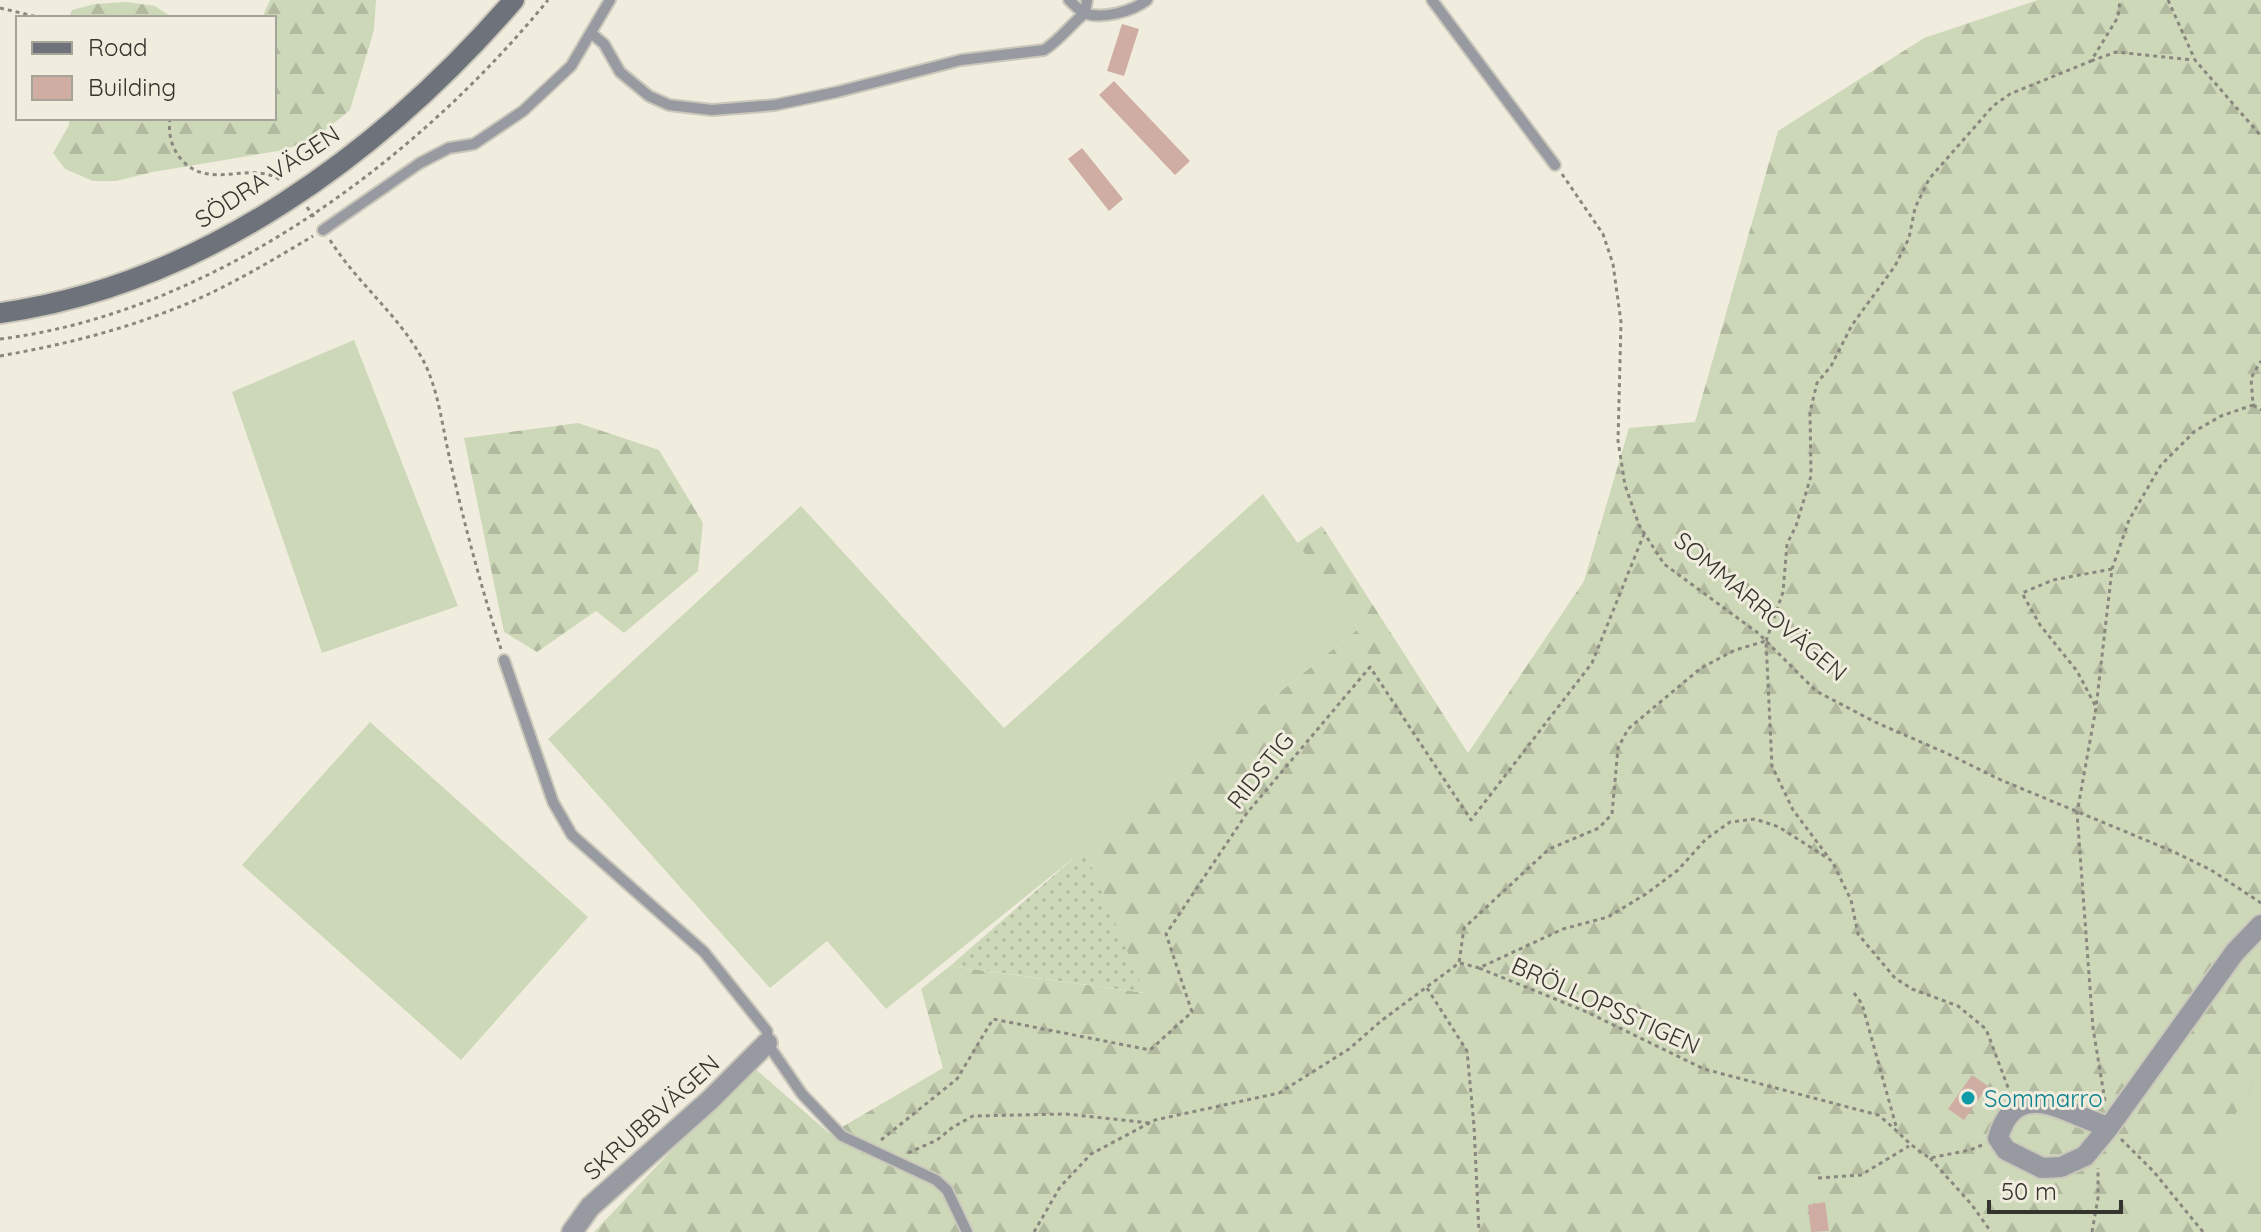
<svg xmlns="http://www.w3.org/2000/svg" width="2261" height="1232" font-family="Quicksand,sans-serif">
<defs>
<pattern id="grass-dots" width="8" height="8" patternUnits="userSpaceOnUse" patternTransform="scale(2)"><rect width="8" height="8" fill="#cdd8b9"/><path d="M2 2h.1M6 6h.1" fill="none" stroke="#b1ba9f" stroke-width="1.8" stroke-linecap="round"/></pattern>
<pattern id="forest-firs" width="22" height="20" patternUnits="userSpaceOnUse" patternTransform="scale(2)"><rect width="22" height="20" fill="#cdd8b9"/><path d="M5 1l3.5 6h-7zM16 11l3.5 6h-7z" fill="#b1ba9f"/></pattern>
</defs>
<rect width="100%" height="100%" fill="#f1edde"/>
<!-- grass -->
<polygon fill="url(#grass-dots)" points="1084,849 1146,993 950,966"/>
<!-- forest -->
<g fill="url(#forest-firs)">
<polygon points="270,0 376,0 374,30 350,110 317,137 284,150 153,172 116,181 93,181 65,169 53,153 69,125 69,118 274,118 274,18 262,18"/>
<polygon points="2038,0 2261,0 2261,1232 594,1232 752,1066 830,1134 943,1068 921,989 950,966 1145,993 1084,849 1358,629 1297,543 1322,526 1468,753 1584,581 1629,428 1695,422 1778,131 1924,38"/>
<polygon points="127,2 155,6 173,18 69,18 72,10 95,4"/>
<polygon points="578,423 659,450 703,523 698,571 624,633 596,611 537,652 504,632 464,438"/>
</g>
<!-- garden -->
<g fill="#cdd8b9">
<polygon points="354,340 458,606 322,653 232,392"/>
<polygon points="1263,494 1358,629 886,1009 827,941 770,988 548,739 801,506 1004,728"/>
<polygon points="370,722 588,917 461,1060 242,865"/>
<polygon points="2260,1072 2261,1073 2261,1185 2211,1156"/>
</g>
<!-- building -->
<g fill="#d0ada3">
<polygon points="1122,24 1139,29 1124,76 1107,71"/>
<polygon points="1114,81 1190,161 1175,175 1099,95"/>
<polygon points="1082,148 1123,199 1109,211 1068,159"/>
<polygon points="1972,1075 1988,1086 1964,1120 1948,1109"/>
<polygon points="1825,1202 1829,1231 1811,1232 1808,1205"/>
</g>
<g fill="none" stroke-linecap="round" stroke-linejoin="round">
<!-- service casing -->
<g stroke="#cbc8bb" stroke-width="14">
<g id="service">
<path d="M1069,0C1073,4 1079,10 1084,13C1102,20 1133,11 1147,0"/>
<polyline points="1432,0 1555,165"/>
<path d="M591,33L604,44L620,72L649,96L669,105L712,110L775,105L837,92L961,60L1044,50C1060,40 1070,25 1085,13L1087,0"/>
<polyline points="323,230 420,163 449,148 474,144 523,111 571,66 610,0"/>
<polyline points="504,660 553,802 572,835 704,952 767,1031 767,1043 802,1094 842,1136 936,1180 947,1190 967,1232"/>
</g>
</g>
<!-- minor casing -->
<g stroke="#cbc8bb" stroke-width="24">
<g id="minor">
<path d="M2109,1127C2069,1116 2017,1073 1998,1138L2006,1150L2042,1168L2061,1167L2085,1156L2109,1127L2235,952L2261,925"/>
<polyline points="572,1232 590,1207 710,1100 767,1043"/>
</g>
</g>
<!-- secondary casing -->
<g stroke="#cbc8bb" stroke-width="24">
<path id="secondary" d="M0,313C203,285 383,151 514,0"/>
</g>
<!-- path -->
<g stroke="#8a887e" stroke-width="3" stroke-dasharray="4 4" stroke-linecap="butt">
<polyline points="2168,0 2195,60 2261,136"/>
<polyline points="0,8 42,18"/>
<polyline points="2091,61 2116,52 2193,60"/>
<path d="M170,118C168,133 171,147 181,159C209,192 251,159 282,181"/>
<polyline points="1562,174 1603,234 1613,264 1621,322 1618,441 1625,485 1639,525 1664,564 1758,633 1816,691 1875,722 1946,753 2001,780 2172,851 2211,870 2261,903"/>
<polyline points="307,207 316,220"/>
<path d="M330,240C357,283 398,314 423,360C439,391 442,426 450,460C464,524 481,586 501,649"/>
<path d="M0,339C211,313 416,162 548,0"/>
<path d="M0,356C56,346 112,333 166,312C218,293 266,264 313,236"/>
<polyline points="2253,405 2261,410"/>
<polyline points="1766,641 1783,592 1787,544 1796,526 1811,476 1810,412 1817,383 1831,366 1852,325 1895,266 1909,238 1915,208 1929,179 1993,106 2010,94 2091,61 2118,17 2120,0"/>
<polyline points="2095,705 2077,671 2040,625 2022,593 2053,580 2112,569"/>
<polyline points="1460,963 1479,968"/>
<polyline points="1427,988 1467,1051 1474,1126 1479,1232"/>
<polyline points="1854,993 1862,1004 1896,1126"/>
<polyline points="2105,1101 2093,1028 2077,813 2096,708 2112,569 2129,520 2161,465 2195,431 2221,416 2253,405 2251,378 2261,361"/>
<polyline points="2121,1139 2154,1172 2203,1232"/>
<polyline points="881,1140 957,1079 993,1019 1150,1050 1192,1012 1166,934 1247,813 1370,667 1471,820 1592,663 1644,534"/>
<path d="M1982,1145L1970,1150L1930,1158C1909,1146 1898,1130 1878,1115L1704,1069L1587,1012L1479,968L1563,929L1608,917L1646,894L1678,870L1706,839L1730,822L1755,819L1779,827L1832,861L1851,900L1858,934L1895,978L1912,989L1958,1006L1986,1029L2009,1090"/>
<polyline points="908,1153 937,1140 953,1127 973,1116 1066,1114 1150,1123"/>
<polyline points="1930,1158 1972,1205 1991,1232"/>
<polyline points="1818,1178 1861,1175 1909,1146"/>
<polyline points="1034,1232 1060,1187 1091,1154 1155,1120 1279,1093 1349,1049 1381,1021 1459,963 1464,928 1549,849 1599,828 1612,814 1618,748 1628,729 1701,668 1735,650 1766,641 1772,766 1793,810 1829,858"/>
<polyline points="2092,1232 2098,1198 2098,1168"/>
</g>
<!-- service -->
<use href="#service" stroke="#979aa0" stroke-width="10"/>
<!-- minor -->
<use href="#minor" stroke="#979aa0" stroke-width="20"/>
<!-- secondary -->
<use href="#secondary" stroke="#6e737b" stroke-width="20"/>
</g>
<!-- markers -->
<circle fill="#0f9aa8" stroke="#f1edde" stroke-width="3" cx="1968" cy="1098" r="8"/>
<g text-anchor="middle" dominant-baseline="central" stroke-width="6" stroke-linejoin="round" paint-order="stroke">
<!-- street labels -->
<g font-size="24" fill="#35342e" stroke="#f1edde">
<text transform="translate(267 176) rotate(-33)">SÖDRA VÄGEN</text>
<text transform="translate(1761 606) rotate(40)">SOMMARROVÄGEN</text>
<text transform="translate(1260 770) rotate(-51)">RIDSTIG</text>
<text transform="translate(1606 1005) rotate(24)">BRÖLLOPSSTIGEN</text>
<text transform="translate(651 1117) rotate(-42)">SKRUBBVÄGEN</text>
</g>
<!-- culture labels -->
<g font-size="24" fill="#0d838f" stroke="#f1edde" text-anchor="start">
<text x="1984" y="1098">Sommarro</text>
</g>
</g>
<!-- legend -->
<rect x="16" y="16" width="260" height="104" fill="#f1edde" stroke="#a6a398" stroke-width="2"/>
<rect x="32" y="42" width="40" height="12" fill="#6e737b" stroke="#a6a398" stroke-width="2"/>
<text x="88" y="56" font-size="24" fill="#35342e">Road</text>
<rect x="32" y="76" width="40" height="24" fill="#d0ada3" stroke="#a6a398" stroke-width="2"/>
<text x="88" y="96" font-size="24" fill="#35342e">Building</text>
<!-- scale -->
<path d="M1989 1200v12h132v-12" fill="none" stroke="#35342e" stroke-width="4"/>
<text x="2001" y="1200" font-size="24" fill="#35342e" stroke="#f1edde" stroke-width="6" paint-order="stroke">50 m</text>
</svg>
